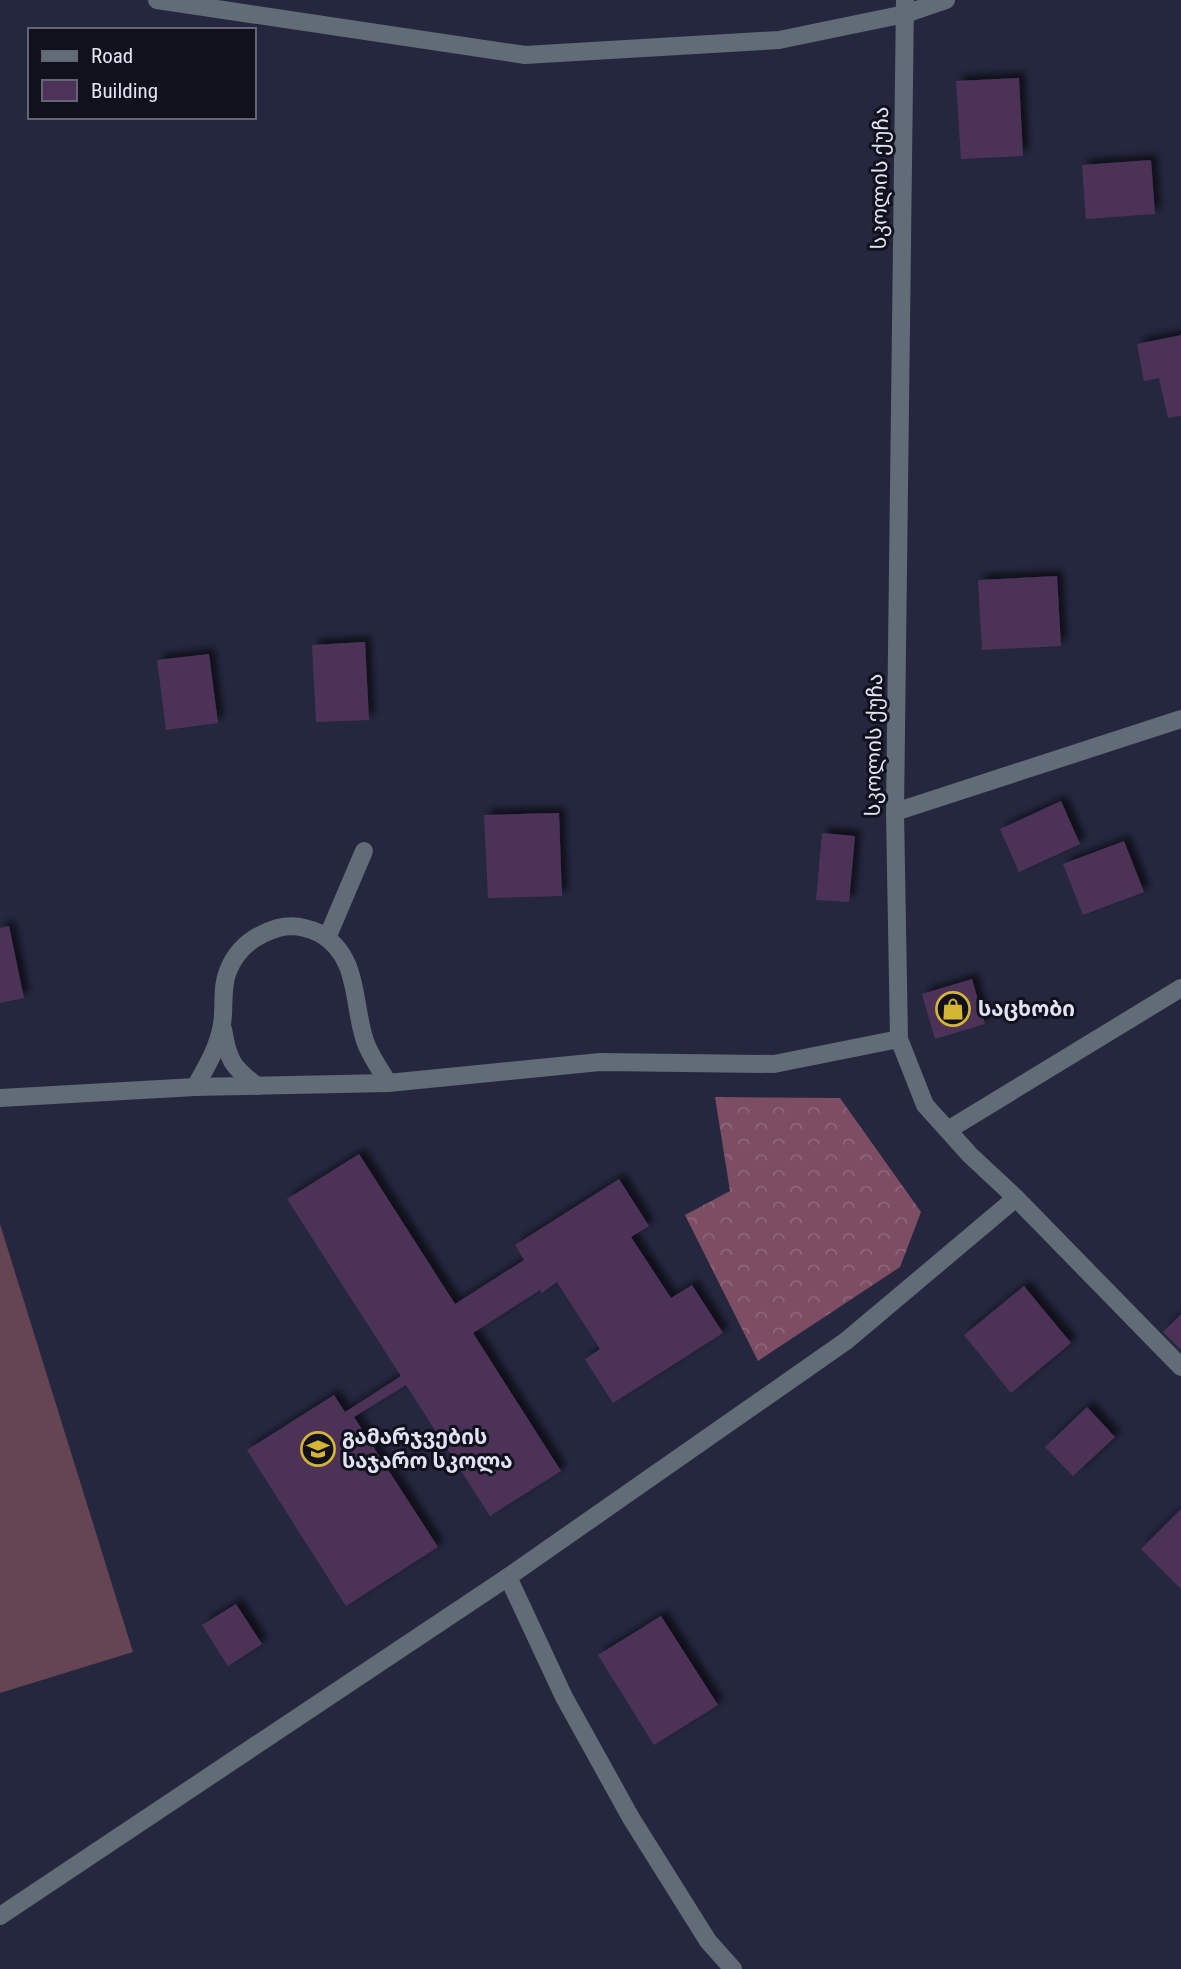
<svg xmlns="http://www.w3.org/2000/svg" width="1181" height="1969" font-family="'Roboto Condensed','Noto Sans Georgian',sans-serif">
<defs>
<pattern id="forest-crowns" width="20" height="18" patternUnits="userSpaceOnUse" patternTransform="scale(1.75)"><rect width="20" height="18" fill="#7d4d64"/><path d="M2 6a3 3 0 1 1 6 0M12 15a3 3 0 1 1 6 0" fill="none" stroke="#8f667b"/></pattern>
<filter id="shadow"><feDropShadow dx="6" dy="-6" stdDeviation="3.5" flood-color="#0009"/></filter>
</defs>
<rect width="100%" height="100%" fill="#25273f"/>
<!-- grass -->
<polygon fill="#654453" points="0,1224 133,1652 0,1693"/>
<!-- forest -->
<polygon fill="url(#forest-crowns)" points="715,1097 840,1098 921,1212 900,1267 758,1361 685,1215 730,1191"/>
<!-- building -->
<g fill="#4d3359" filter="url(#shadow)">
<polygon points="1019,78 1023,156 961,159 956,81"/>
<polygon points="1151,160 1155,214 1086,219 1082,165"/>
<polygon points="1181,335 1181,416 1168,418 1159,378 1144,381 1137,344"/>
<polygon points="1057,576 1061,646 982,650 978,580"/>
<polygon points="365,642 369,720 316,722 312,645"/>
<polygon points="209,654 218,723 166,730 157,660"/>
<polygon points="1061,801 1080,844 1019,872 1000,829"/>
<polygon points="559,813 562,896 488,898 484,815"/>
<polygon points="822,833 855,836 849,902 816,900"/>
<polygon points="1124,841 1144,892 1083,915 1063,864"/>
<polygon points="9,926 24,998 0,1003 0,928"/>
<polygon points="972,979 985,1024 935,1039 922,994"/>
<polygon points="359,1154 455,1304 524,1260 515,1245 619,1179 649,1226 631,1237 671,1298 692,1285 723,1333 613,1403 585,1359 600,1349 557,1282 542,1293 540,1290 473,1333 561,1471 490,1516 406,1385 354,1417 438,1547 346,1606 247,1450 334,1395 345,1412 401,1376 287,1199"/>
<polygon points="1024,1286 1071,1343 1011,1393 964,1335"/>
<polygon points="1181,1314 1181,1350 1163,1332"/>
<polygon points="1087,1407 1115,1437 1073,1476 1045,1447"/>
<polygon points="1181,1509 1181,1589 1141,1549"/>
<polygon points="236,1604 262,1644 228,1666 202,1625"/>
<polygon points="661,1616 718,1705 654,1745 598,1655"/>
</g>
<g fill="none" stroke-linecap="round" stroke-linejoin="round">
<!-- minor -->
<g stroke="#626c76" stroke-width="18">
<polyline points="157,0 525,55 779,40 905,14 946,0"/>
<polyline points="905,0 895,812 899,1039 925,1105 970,1155 1016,1198 1181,1367"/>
<polyline points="895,812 1181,719"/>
<polyline points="327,938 364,851"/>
<path d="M223,1029C228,1060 232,1067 257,1086"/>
<path d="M195,1087C206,1068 219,1046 222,1024C225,1006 221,988 228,971C237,948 254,935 278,928C292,924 306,927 319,933C360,956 352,1002 365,1041C370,1056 381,1070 388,1083"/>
<polyline points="0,1098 195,1087 388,1083 600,1062 774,1064 899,1039"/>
<polyline points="948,1130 1181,988"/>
<polyline points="508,1577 564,1697 631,1818 708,1941 733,1969"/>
<polyline points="0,1916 508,1577 846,1341 1016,1198"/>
</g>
</g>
<!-- icons -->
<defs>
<g id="shop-ring" transform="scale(1.75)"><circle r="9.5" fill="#10111c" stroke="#d5b534" stroke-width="1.5"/><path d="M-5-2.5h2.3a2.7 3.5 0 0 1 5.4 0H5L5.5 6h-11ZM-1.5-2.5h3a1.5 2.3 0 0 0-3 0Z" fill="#d5b534"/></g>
<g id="school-ring" transform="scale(1.75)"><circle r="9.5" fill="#10111c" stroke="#d5b534" stroke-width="1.5"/><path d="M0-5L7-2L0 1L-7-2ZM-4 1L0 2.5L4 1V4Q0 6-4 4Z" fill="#d5b534"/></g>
</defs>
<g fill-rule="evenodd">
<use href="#shop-ring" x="953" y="1009"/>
<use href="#school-ring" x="318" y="1449"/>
</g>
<g text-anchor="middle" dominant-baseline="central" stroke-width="6" stroke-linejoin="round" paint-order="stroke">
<!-- street labels -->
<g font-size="21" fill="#e1e3f3" stroke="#10111c">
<text transform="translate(880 178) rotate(-89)">სკოლის ქუჩა</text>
<text transform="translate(874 745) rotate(-89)">სკოლის ქუჩა</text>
</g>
<!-- poi labels -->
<g font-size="21" font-weight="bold" fill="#e1e3f3" stroke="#10111c" text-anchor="start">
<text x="978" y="1009">საცხობი</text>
<text x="342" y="1437">გამარჯვების<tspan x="342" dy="24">საჯარო სკოლა</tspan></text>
</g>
</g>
<!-- legend -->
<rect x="28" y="28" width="228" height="91" fill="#10111c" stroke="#646572" stroke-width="2"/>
<rect x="42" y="51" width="35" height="10" fill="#626c76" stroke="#646572" stroke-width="2"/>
<text x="91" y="63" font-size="21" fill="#e1e3f3">Road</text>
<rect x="42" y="80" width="35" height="21" fill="#4d3359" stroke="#646572" stroke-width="2"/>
<text x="91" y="98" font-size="21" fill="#e1e3f3">Building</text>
</svg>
